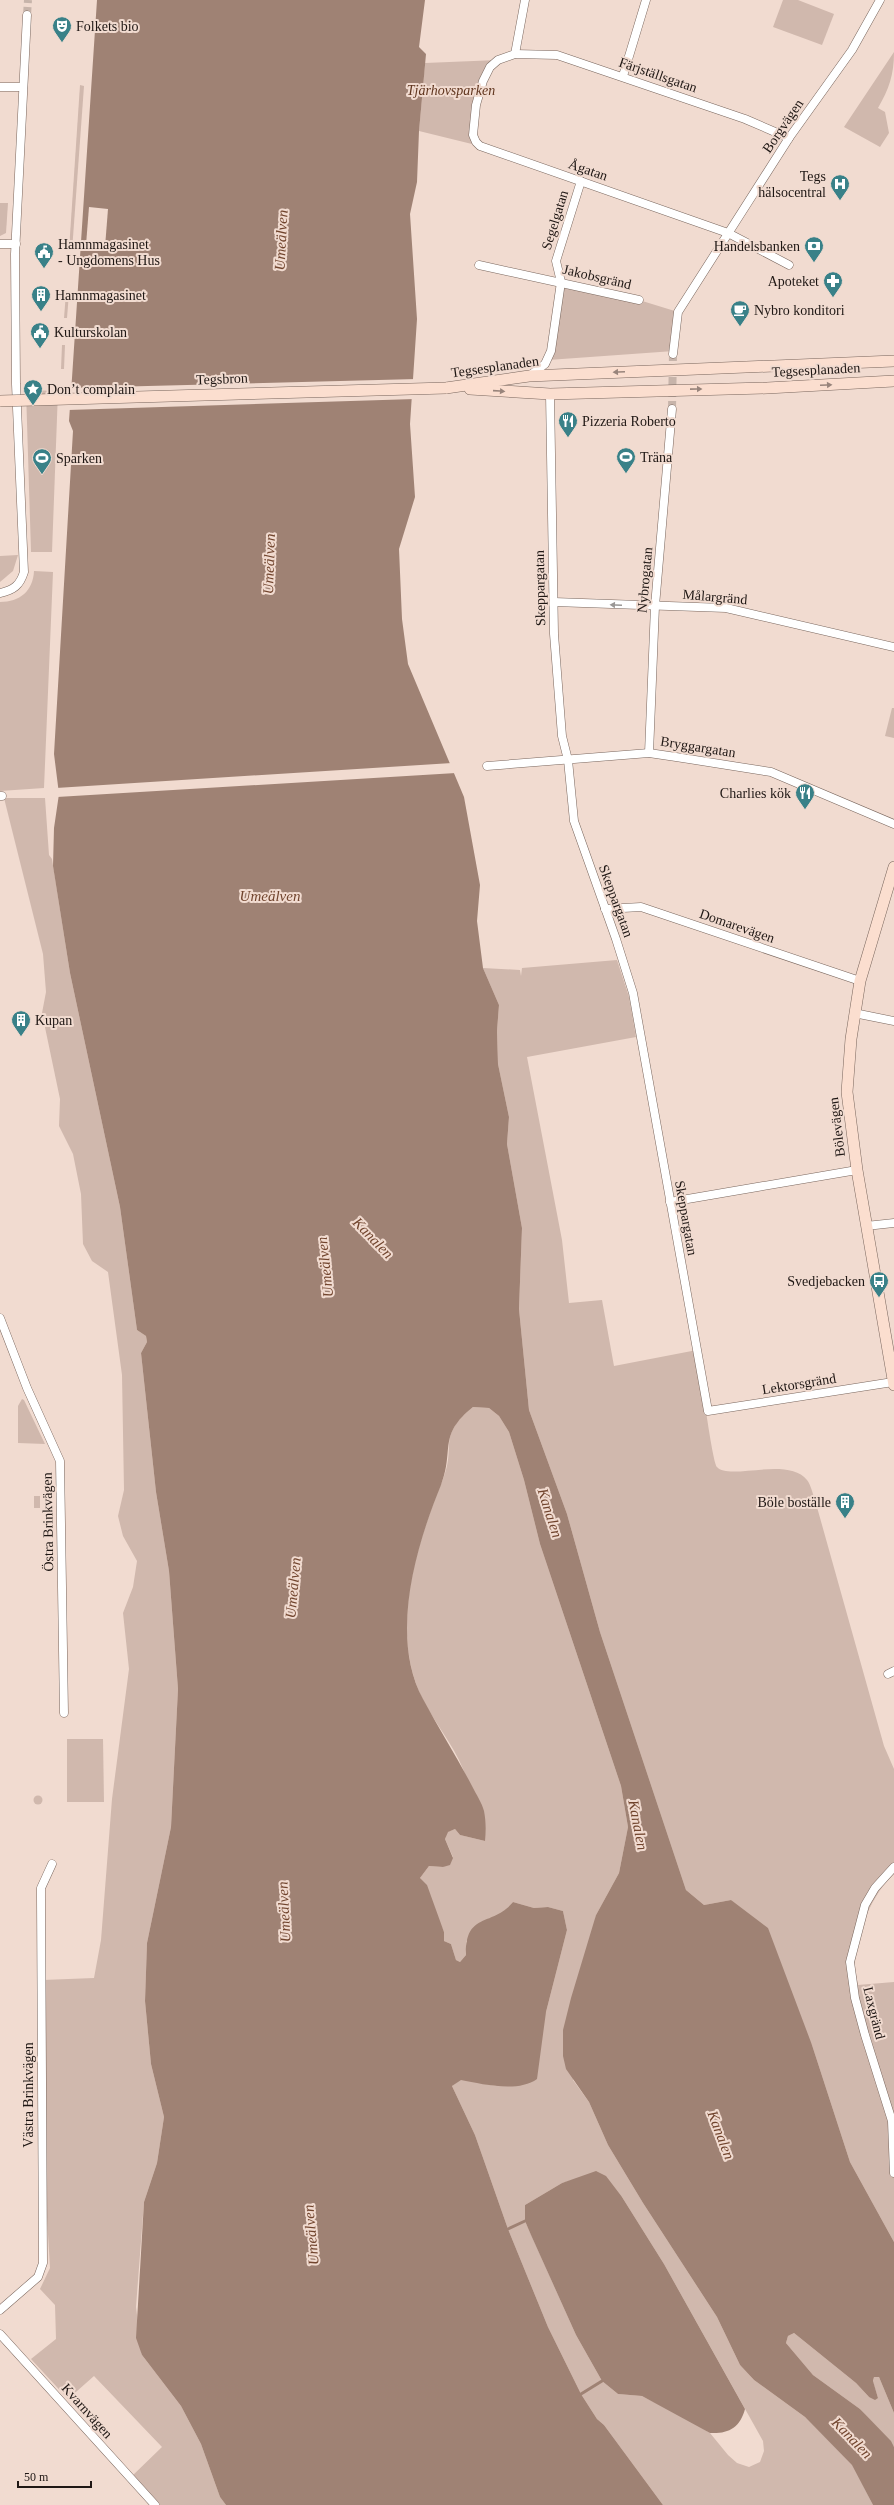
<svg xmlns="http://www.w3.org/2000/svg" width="894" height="2505" font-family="'Times New Roman',serif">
<rect width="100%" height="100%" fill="#f1dbd0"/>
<!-- green -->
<g fill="#d0b8ad" fill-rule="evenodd">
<polygon points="783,0 798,0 834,14 822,45 773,27"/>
<path d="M894,52C894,75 889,89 878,108L885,112L889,133L880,147L844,127Z"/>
<polygon points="498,60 483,81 473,135 480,146 419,131 425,63"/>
<polygon points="80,85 84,86 72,251 69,250"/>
<polygon points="0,203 8,203 6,233 0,236"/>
<polygon points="561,282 639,300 678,312 674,351 548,360"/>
<polygon points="66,293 69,293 67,318 64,318"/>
<polygon points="62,345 65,345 64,369 61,369"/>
<polygon points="26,390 58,391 52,552 31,552"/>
<polygon points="18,555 13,571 0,582 0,556"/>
<path d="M34,571L53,572L44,788L0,791V602C20,602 33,591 34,571Z"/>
<polygon points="892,708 894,708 894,738 885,736"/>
<polygon points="4,798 45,798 49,855 52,859 70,973 120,1207 137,1330 146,1336 147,1342 141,1353 156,1492 169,1571 178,1689 171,1827 147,1943 145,2001 151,2064 164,2117 157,2163 144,2202 136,2307 142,2355 181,2406 201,2444 220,2497 226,2505 155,2505 130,2478 162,2447 94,2376 68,2399 31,2359 56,2339 55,2305 40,2289 50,2268 47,2217 43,1980 94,1978 101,1940 112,1799 129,1669 123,1613 133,1587 137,1561 123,1536 118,1516 124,1490 122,1375 108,1272 92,1261 83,1244 81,1194 73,1154 59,1126 60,1099 42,1013 46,992 43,954"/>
<path d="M617,960L629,997L636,1037L527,1057L562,1240L569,1303L602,1300L614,1366L697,1350C700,1366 712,1461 717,1467C729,1481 788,1456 807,1480C811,1485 813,1495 815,1500L884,1746L894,1769V1874C873,1893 855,1934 855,1963C854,1970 857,1978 858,1985L894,1982V2242L850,2162L812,2045L731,1900L704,1905L686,1890L600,1632L567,1514L529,1410L519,1309L522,1228L507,1144L509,1117L498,1064L497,1031L499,1005L483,968L520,970L521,976L522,968Z"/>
<polygon points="22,1399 24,1400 45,1444 18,1443 18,1406"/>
<path d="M473,1407L489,1408L499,1416L509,1432L524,1480L540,1544L621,1786L628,1827L619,1873L596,1915L573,2080L589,2102L608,2145L643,2203L717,2317L740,2365L754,2380L805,2417L853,2465L873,2505H663L604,2425L597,2419L581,2394L548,2327L508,2229L475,2135L452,2086L461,2079L496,2086L546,2012L567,1930L563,1911L548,1907L534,1908L513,1902L506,1911L466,1941V1955L460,1962L456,1960L451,1944L444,1941V1932L420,1878L429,1866L443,1867L453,1857L445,1839L447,1832L455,1829L460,1835L485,1841C478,1817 472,1792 463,1769C453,1744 434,1722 422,1698C389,1629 416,1545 443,1479C457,1445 436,1437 473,1407ZM580,2178L622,2197L664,2264L763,2441L764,2451L760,2462L749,2467L737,2463L728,2455L710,2433L690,2420L642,2396L618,2394L602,2381L576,2335L525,2221V2205L562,2183Z"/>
<rect x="34" y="1496" width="6" height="12"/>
<polygon points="67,1739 103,1739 104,1802 67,1802"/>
<circle cx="38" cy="1800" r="4.5"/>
<polygon points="794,2333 856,2383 869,2397 878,2398 873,2382 874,2377 879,2377 894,2413 894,2447 860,2409 813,2375 786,2343 788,2336"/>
</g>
<!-- water -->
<g fill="#9f8274">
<path d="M97,0H425L419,47L426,54L419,131L417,182L410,214L417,319L410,424L415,497L399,549L402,619L408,664L464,797L480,885L477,921L483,968L499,1005L497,1031L498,1064L509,1117L507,1144L522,1228L519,1309L529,1410L567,1514L600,1632L686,1890L704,1905L731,1900L768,1928L812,2045L850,2162L894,2242V2413L879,2377H874L873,2381L878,2398L875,2400L869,2397L856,2383L794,2333L788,2336L786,2343L813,2375L860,2409L891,2441L894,2447V2505H873L852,2465L805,2417L754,2380L740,2365L717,2317L643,2203L608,2145L589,2102L566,2069L563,2056V2030L571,1998L596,1915L619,1873L628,1827L621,1786L540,1544L524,1480L509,1432L499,1416L489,1408L473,1407C437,1436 455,1449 441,1485C416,1546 389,1636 423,1699C439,1729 457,1757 472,1786C476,1794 482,1803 484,1811C486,1821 486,1831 485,1841L460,1835L455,1829L448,1832L445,1839L453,1858L450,1865L443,1867L429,1866L420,1878L427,1885L444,1932V1941L451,1944L456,1960L460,1962L466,1955C465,1911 493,1927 513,1902L534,1908L548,1907L563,1911L567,1930L546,2012L537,2079C518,2093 482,2084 461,2080L452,2086L475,2135L508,2229L548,2327L581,2394L597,2419L604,2425L663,2505H226L220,2497L201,2444L181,2406L142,2355L136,2338L144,2202L157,2163L164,2117L151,2064L145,2001L147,1943L171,1827L178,1689L169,1571L156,1492L141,1353L147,1342L146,1336L137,1330L120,1207L70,973L53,866L54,828L59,794L54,754L73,431L69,421L72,378Z"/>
<path d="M596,2171L606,2176L622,2197L664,2264L745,2409C740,2428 728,2434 710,2433L642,2396L618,2394L602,2381L576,2335L531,2235L525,2221V2205L562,2183Z"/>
</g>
<!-- pier -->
<g fill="#f1dbd0">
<polygon points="89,207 108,209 105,247 86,245"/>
<polygon points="417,379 415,399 68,410 69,388"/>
<polygon points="452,763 456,773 57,797 56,788"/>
</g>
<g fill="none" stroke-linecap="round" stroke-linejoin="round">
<!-- stream -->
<g stroke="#9f8274" stroke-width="3">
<polyline points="508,2229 525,2221"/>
<polyline points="581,2394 602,2381"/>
</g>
<!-- street-tunnel -->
<g stroke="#c7b4aa" stroke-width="8" stroke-dasharray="8 4" stroke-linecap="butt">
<polyline points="27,15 28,0"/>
<polyline points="672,409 673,354"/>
</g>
<!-- street casing -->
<g stroke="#79665d" stroke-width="9">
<g id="street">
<polyline points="515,54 525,0"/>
<polyline points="623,76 646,0"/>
<polyline points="0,87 23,87"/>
<polyline points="789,138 745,119 557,55 515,54 498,60 490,67 483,81 476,105 473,135 476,142 480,146 728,233 789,265"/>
<polyline points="0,244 16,244"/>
<polyline points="479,265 639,300"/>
<polyline points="673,354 678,312 789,138 852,50 880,0"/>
<polyline points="529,376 545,364 551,351 561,282 556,261 581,181"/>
<polyline points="550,394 554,634 562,736 568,760 574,821 616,939 633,993 708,1411 893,1382"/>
<path d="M0,593C14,590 20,585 24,572L16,384L15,254L27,15"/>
<polyline points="554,602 726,608 894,647"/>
<polyline points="649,753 655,606 672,409"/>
<polyline points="487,766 649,753 676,757 771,772 894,824"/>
<polyline points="0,796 2,796"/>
<polyline points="605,909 641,907 860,981"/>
<polyline points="854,1013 894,1021"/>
<polyline points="670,1202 857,1170"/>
<polyline points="866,1226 894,1223"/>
<polyline points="0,1318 27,1388 60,1461 64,1713"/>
<polyline points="888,1674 894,1671"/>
<polyline points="894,1867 875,1888 865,1905 850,1962 855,1998 865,2035 892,2121 894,2173"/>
<polyline points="0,2310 38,2277 43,2263 41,1898 41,1888 52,1864"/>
<polyline points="0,2334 155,2505"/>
</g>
</g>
<!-- secondary casing -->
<g stroke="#79665d" stroke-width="12">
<g id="secondary">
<polyline points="446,388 529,376 894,361"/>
<polyline points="470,389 550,394 767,388 894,381"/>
<polyline points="894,867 860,981 851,1039 847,1092 857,1170 894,1385"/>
</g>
</g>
<!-- street -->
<use href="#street" stroke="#fff" stroke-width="8"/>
<!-- secondary -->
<use href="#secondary" stroke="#fbdecf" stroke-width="11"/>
<!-- secondary-bridge casing -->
<g stroke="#79665d" stroke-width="12" stroke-linecap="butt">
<polyline id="secondary-bridge" points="0,401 446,388"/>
</g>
<!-- secondary-bridge -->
<use href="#secondary-bridge" stroke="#fbdecf" stroke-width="11"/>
</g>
<!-- one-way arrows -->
<defs><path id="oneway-solid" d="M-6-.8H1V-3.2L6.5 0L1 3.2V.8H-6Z"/></defs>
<g fill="#98847b">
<use href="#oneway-solid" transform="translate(619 372) rotate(178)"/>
<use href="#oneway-solid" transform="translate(826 385) rotate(-3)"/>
<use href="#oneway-solid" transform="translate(696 389) rotate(-1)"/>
<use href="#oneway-solid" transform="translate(499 391) rotate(4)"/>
</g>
<use fill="#9a9795" href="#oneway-solid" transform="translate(616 605) rotate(-178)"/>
<!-- icons -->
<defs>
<g id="theatre-pin" transform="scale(1)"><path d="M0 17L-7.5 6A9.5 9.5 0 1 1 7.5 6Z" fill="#398188" stroke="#f1dbd0"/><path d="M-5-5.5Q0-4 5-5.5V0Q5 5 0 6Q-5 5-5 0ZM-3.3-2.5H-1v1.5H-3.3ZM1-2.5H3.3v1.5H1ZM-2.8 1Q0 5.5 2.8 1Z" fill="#fff"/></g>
<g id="hospital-pin" transform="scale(1)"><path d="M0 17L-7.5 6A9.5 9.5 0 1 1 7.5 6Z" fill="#398188" stroke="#f1dbd0"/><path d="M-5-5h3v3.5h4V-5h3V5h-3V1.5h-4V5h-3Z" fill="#fff"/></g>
<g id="bank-pin" transform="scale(1)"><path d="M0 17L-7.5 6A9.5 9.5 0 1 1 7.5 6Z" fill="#398188" stroke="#f1dbd0"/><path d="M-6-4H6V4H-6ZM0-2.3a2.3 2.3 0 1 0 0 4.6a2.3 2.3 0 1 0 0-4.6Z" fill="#fff"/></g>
<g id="civic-pin" transform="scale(1)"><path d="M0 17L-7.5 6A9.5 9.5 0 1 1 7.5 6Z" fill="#398188" stroke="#f1dbd0"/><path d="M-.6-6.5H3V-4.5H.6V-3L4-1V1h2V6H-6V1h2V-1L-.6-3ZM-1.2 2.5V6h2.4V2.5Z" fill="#fff"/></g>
<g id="pharmacy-pin" transform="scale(1)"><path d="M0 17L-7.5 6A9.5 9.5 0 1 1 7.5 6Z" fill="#398188" stroke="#f1dbd0"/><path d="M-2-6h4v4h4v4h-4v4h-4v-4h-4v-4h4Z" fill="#fff"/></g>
<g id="building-pin" transform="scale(1)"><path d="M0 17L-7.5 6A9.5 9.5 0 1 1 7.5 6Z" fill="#398188" stroke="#f1dbd0"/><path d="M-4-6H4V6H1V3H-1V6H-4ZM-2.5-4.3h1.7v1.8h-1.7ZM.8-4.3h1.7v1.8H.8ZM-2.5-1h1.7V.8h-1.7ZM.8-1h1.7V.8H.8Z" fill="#fff"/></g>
<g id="cafe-pin" transform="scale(1)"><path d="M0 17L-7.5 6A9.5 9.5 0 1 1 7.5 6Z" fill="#398188" stroke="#f1dbd0"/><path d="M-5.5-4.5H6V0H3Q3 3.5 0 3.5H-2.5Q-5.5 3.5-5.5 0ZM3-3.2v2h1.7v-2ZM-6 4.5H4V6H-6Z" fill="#fff"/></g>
<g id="sight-pin" transform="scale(1)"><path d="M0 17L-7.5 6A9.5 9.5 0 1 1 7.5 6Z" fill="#398188" stroke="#f1dbd0"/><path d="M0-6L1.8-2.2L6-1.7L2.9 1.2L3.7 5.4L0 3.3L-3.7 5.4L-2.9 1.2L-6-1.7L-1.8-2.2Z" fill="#fff"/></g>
<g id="restaurant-pin" transform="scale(1)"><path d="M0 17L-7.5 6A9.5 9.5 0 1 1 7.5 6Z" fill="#398188" stroke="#f1dbd0"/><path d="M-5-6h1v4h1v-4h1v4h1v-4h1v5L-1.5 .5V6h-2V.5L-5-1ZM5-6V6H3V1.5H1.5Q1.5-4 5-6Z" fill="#fff"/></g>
<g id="stadium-pin" transform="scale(1)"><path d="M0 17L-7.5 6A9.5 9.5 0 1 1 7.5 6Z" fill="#398188" stroke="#f1dbd0"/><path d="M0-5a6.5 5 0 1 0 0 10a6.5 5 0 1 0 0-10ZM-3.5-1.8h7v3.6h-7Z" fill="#fff"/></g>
<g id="bus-pin" transform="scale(1)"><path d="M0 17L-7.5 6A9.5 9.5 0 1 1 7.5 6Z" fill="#398188" stroke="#f1dbd0"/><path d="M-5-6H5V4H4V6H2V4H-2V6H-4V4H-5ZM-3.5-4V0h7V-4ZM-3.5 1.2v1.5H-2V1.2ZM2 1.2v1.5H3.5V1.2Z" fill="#fff"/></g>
</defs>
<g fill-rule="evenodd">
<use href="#theatre-pin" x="62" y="26"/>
<use href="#hospital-pin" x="840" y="184"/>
<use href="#bank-pin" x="814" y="246"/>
<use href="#civic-pin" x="44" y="252"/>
<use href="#pharmacy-pin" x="833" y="281"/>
<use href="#building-pin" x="41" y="295"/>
<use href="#cafe-pin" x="740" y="310"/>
<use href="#civic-pin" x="40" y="332"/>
<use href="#sight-pin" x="33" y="389"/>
<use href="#restaurant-pin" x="568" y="421"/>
<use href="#stadium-pin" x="626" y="457"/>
<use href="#stadium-pin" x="42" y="458"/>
<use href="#restaurant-pin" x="805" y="793"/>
<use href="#building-pin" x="21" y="1020"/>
<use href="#bus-pin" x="879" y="1281"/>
<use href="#building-pin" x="845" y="1502"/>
</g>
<g text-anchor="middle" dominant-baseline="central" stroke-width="4" stroke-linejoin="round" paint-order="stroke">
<!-- poi labels -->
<g font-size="14" fill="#1f1714" stroke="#f1dbd0" text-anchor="start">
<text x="76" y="26">Folkets bio</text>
<text x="826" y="176" text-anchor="end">Tegs<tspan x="826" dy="16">hälsocentral</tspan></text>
<text x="58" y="244">Hamnmagasinet<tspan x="58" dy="16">- Ungdomens Hus</tspan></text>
<text x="800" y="246" text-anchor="end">Handelsbanken</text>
<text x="819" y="281" text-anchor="end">Apoteket</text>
<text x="55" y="295">Hamnmagasinet</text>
<text x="754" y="310">Nybro konditori</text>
<text x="54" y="332">Kulturskolan</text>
<text x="47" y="389">Don’t complain</text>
<text x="582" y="421">Pizzeria Roberto</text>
<text x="640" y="457">Träna</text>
<text x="56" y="458">Sparken</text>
<text x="791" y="793" text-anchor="end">Charlies kök</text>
<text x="35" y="1020">Kupan</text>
<text x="865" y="1281" text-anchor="end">Svedjebacken</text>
<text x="831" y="1502" text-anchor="end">Böle boställe</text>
</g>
<!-- street labels -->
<g font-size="14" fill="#1f1714" stroke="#f1dbd0">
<text transform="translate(658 75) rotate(19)">Färjställsgatan</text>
<text transform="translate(783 126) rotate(-56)">Borgvägen</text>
<text transform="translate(588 170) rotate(19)">Ågatan</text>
<text transform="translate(555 220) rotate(-73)">Segelgatan</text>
<text transform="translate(597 277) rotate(13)">Jakobsgränd</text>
<text transform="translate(495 367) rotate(-8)">Tegsesplanaden</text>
<text transform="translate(816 370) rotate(-3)">Tegsesplanaden</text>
<text transform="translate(222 379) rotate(-2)">Tegsbron</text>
<text transform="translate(645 580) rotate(-85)">Nybrogatan</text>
<text transform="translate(540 588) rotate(-91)">Skeppargatan</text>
<text transform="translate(715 597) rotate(5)">Målargränd</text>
<text transform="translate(698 747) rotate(9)">Bryggargatan</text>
<text transform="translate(616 901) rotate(70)">Skeppargatan</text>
<text transform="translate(737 926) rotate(19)">Domarevägen</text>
<text transform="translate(837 1127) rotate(-97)">Bölevägen</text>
<text transform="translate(686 1218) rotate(80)">Skeppargatan</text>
<text transform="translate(799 1384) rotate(-9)">Lektorsgränd</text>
<text transform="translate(48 1522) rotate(-91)">Östra Brinkvägen</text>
<text transform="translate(874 2013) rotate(76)">Laxgränd</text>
<text transform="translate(28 2095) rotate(-90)">Västra Brinkvägen</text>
<text transform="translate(87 2411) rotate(48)">Kvarnvägen</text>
</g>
<!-- park labels -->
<g font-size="14" font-style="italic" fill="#60351e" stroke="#f1dbd0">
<text x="451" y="90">Tjärhovsparken</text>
</g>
<!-- water labels -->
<g font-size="15" font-style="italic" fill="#71442d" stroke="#f1dbd0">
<text transform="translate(281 240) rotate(-87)">Umeälven</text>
<text transform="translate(269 564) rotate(-88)">Umeälven</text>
<text x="270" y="896">Umeälven</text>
<text transform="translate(373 1238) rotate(46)">Kanalen</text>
<text transform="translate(325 1267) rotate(-96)">Umeälven</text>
<text transform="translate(550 1513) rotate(72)">Kanalen</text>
<text transform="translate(293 1588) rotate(-85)">Umeälven</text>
<text transform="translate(638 1825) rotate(79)">Kanalen</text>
<text transform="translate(284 1912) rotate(-93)">Umeälven</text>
<text transform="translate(721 2135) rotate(69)">Kanalen</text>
<text transform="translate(311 2235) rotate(-95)">Umeälven</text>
<text transform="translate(852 2438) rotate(46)">Kanalen</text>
</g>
</g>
<!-- scale -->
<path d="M18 2481v6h73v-6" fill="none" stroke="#1f1714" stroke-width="2"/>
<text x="24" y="2481" font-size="12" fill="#1f1714" stroke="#f1dbd0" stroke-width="3" paint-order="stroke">50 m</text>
</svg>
